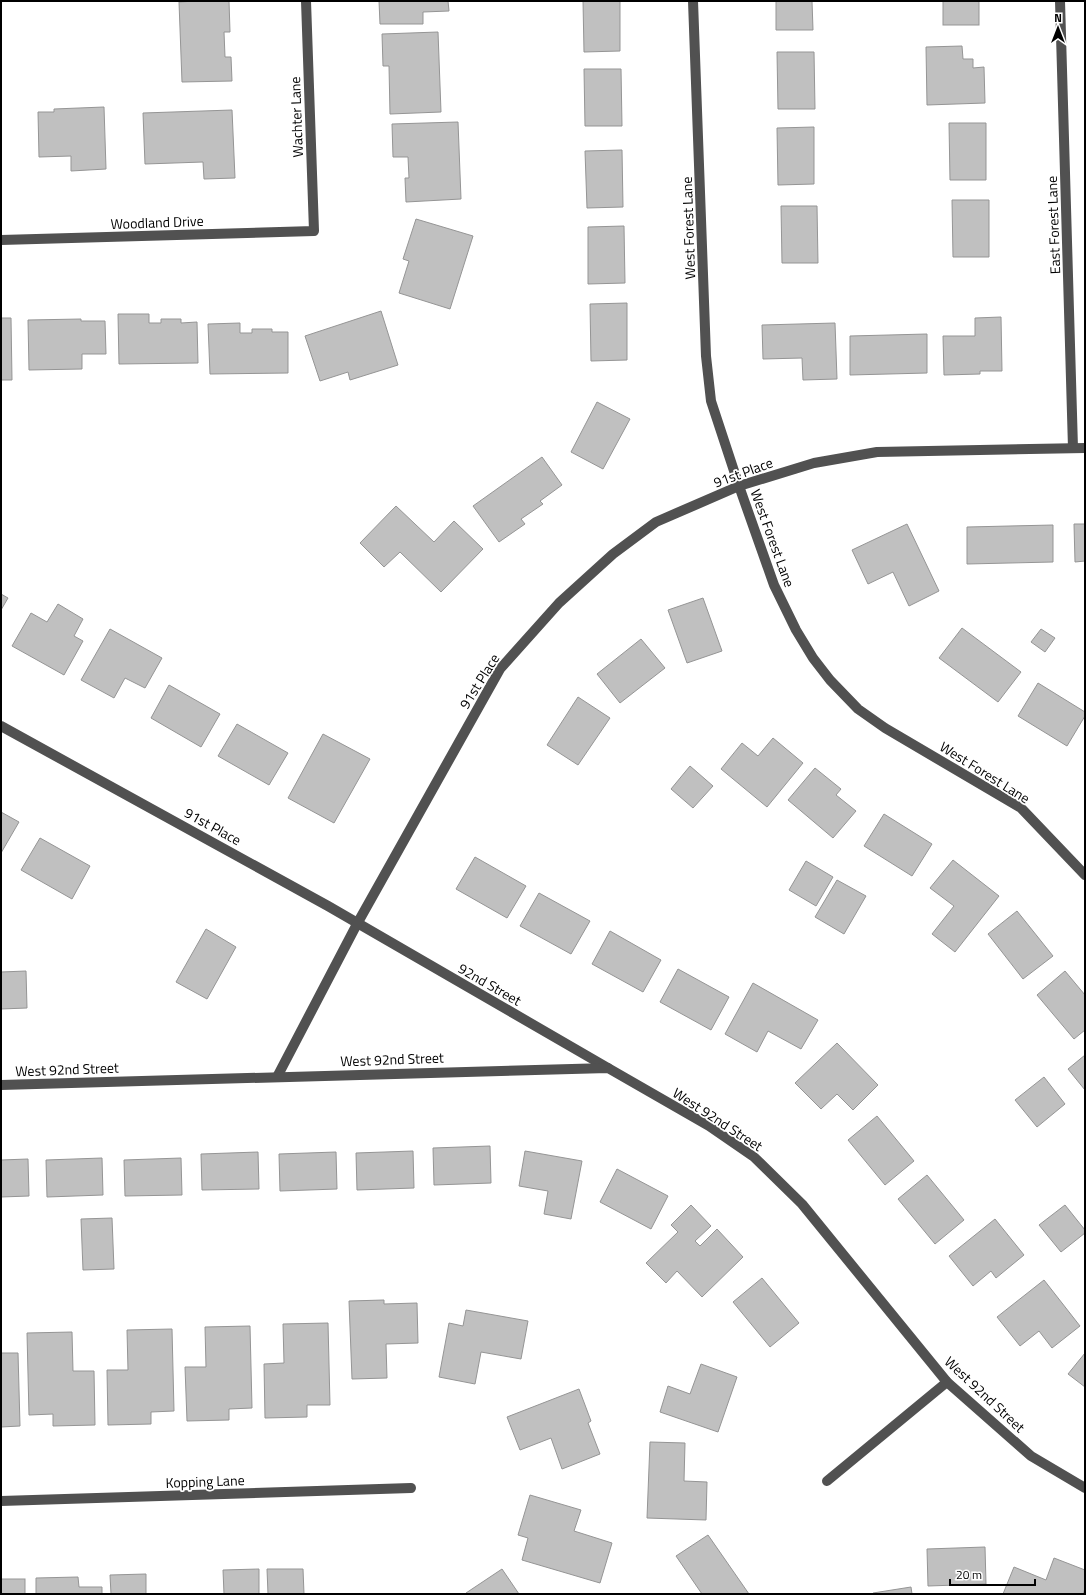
<svg xmlns="http://www.w3.org/2000/svg" width="1086" height="1595" font-family="'Titillium Web',sans-serif">
<rect width="100%" height="100%" fill="#fff"/>
<!-- building -->
<g fill="#c0c0c0" stroke="#959595">
<polygon points="196,1 229,1 230,32 224,32 225,57 231,57 232,81 182,82 179,2"/>
<polygon points="379,1 448,1 449,11 423,12 423,24 380,24"/>
<polygon points="583,1 620,1 620,51 584,52"/>
<polygon points="776,1 812,1 813,30 776,30"/>
<rect x="943" y="1" width="36" height="24"/>
<polygon points="438,32 441,112 390,114 389,66 383,66 382,34"/>
<polygon points="962,46 963,59 973,59 973,68 984,67 985,103 927,105 926,47"/>
<polygon points="777,52 814,52 815,109 778,109"/>
<polygon points="584,69 621,69 622,126 585,126"/>
<polygon points="104,107 106,169 71,171 71,156 39,157 38,112 54,112 54,109"/>
<polygon points="232,110 235,178 204,179 203,162 145,164 143,113"/>
<polygon points="458,122 461,199 406,202 405,178 409,178 408,157 393,157 392,124"/>
<polygon points="949,123 986,123 986,180 950,180"/>
<polygon points="814,127 814,184 778,185 777,128"/>
<polygon points="622,150 623,207 587,208 585,151"/>
<polygon points="952,200 989,200 989,257 953,257"/>
<polygon points="781,206 817,206 818,263 782,263"/>
<polygon points="416,219 473,236 450,309 399,293 409,261 403,259"/>
<polygon points="624,226 625,283 588,284 588,227"/>
<polygon points="627,303 627,360 591,361 590,304"/>
<polygon points="381,311 398,365 350,380 348,372 320,381 305,336"/>
<polygon points="118,314 149,314 149,323 161,323 161,319 181,319 181,323 197,322 198,363 119,364"/>
<polygon points="1001,317 1002,371 980,371 980,374 944,375 943,336 975,336 975,318"/>
<polygon points="1,318 11,318 12,380 1,380"/>
<polygon points="81,319 81,321 105,321 106,354 82,354 82,369 29,370 28,320"/>
<polygon points="240,323 240,333 252,333 252,329 272,329 272,332 288,332 288,373 210,374 208,324"/>
<polygon points="835,323 837,379 803,380 802,358 763,359 762,325"/>
<polygon points="927,334 927,373 850,375 850,336"/>
<polygon points="597,402 630,419 603,469 571,452"/>
<polygon points="542,457 562,485 540,501 543,504 521,519 525,524 499,542 473,506"/>
<polygon points="396,506 434,542 454,521 483,549 441,592 400,552 384,567 360,543"/>
<polygon points="907,524 939,591 909,606 893,572 868,584 852,550"/>
<polygon points="1074,524 1085,524 1085,561 1075,562"/>
<polygon points="1053,525 1053,562 967,564 967,527"/>
<polygon points="1,594 8,598 1,610"/>
<polygon points="703,598 722,651 687,663 668,610"/>
<polygon points="58,604 83,619 74,636 83,641 64,675 12,646 31,613 47,622"/>
<polygon points="962,628 1021,672 998,702 939,658"/>
<polygon points="110,629 162,658 145,688 125,678 114,698 81,680"/>
<polygon points="1041,629 1055,638 1045,652 1031,642"/>
<polygon points="641,639 665,668 620,703 597,674"/>
<polygon points="1038,683 1085,712 1085,716 1067,746 1018,716"/>
<polygon points="169,685 220,714 201,747 151,718"/>
<polygon points="578,697 610,718 578,765 547,745"/>
<polygon points="237,724 288,753 269,785 218,756"/>
<polygon points="323,734 370,759 334,823 288,798"/>
<polygon points="773,738 803,763 767,807 721,769 742,743 758,756"/>
<polygon points="690,766 713,786 693,808 671,789"/>
<polygon points="815,768 841,789 836,795 856,811 833,838 788,800"/>
<polygon points="1,812 19,822 1,853"/>
<polygon points="884,814 932,844 912,876 864,846"/>
<polygon points="40,838 90,866 72,899 21,870"/>
<polygon points="475,857 526,886 507,918 456,889"/>
<polygon points="953,860 999,896 955,952 932,934 954,906 930,888"/>
<polygon points="806,861 833,877 816,906 789,890"/>
<polygon points="837,880 866,896 844,934 815,917"/>
<polygon points="539,893 590,921 571,954 520,926"/>
<polygon points="1017,911 1053,956 1023,979 988,934"/>
<polygon points="206,929 236,947 207,999 176,982"/>
<polygon points="610,931 661,960 643,992 592,964"/>
<polygon points="678,969 729,997 711,1030 660,1002"/>
<polygon points="26,971 27,1008 1,1009 1,972"/>
<polygon points="1065,971 1085,995 1085,1030 1074,1039 1037,995"/>
<polygon points="753,983 818,1020 801,1049 768,1031 757,1052 725,1034"/>
<polygon points="837,1043 878,1085 853,1110 837,1094 821,1109 795,1083"/>
<polygon points="1085,1055 1085,1090 1068,1069"/>
<polygon points="1044,1077 1065,1104 1037,1127 1015,1100"/>
<polygon points="877,1116 914,1161 885,1185 848,1140"/>
<polygon points="490,1146 491,1183 434,1185 433,1148"/>
<polygon points="413,1151 414,1188 357,1190 356,1153"/>
<polygon points="525,1151 582,1161 571,1219 544,1214 548,1191 519,1186"/>
<polygon points="258,1152 259,1189 202,1190 201,1154"/>
<polygon points="336,1152 337,1189 280,1191 279,1154"/>
<polygon points="102,1158 103,1195 47,1197 46,1160"/>
<polygon points="181,1158 182,1195 125,1196 124,1160"/>
<polygon points="28,1159 29,1196 1,1197 1,1160"/>
<polygon points="617,1169 668,1196 651,1229 600,1202"/>
<polygon points="927,1175 964,1220 935,1244 898,1199"/>
<polygon points="691,1205 711,1226 695,1241 700,1246 717,1229 743,1257 702,1297 677,1271 666,1283 646,1263 678,1232 671,1225"/>
<polygon points="1065,1205 1085,1230 1085,1233 1061,1252 1039,1225"/>
<polygon points="112,1218 114,1269 83,1270 81,1219"/>
<polygon points="995,1219 1024,1255 996,1278 991,1271 973,1286 949,1256"/>
<polygon points="762,1278 799,1323 770,1347 733,1302"/>
<polygon points="1044,1280 1080,1326 1052,1348 1039,1331 1020,1346 997,1317"/>
<polygon points="384,1300 384,1304 417,1303 418,1343 386,1344 387,1378 352,1379 349,1301"/>
<polygon points="466,1310 528,1321 521,1359 481,1352 475,1384 439,1377 449,1323 463,1326"/>
<polygon points="328,1323 330,1405 307,1405 307,1417 265,1418 264,1364 284,1363 283,1324"/>
<polygon points="250,1326 252,1408 229,1409 229,1420 187,1421 185,1367 206,1367 205,1327"/>
<polygon points="172,1329 174,1411 151,1412 151,1424 108,1425 107,1370 128,1370 127,1330"/>
<polygon points="72,1332 73,1371 94,1371 95,1425 53,1426 53,1414 29,1415 27,1333"/>
<polygon points="1,1353 18,1353 20,1426 1,1427"/>
<polygon points="1085,1353 1085,1387 1068,1374"/>
<polygon points="701,1364 737,1377 718,1432 660,1412 668,1386 690,1394"/>
<polygon points="579,1389 591,1421 588,1423 600,1454 562,1469 551,1438 520,1450 507,1417"/>
<polygon points="650,1442 685,1443 684,1481 707,1482 706,1520 647,1518"/>
<polygon points="530,1495 581,1510 574,1531 612,1543 600,1583 522,1560 528,1538 518,1535"/>
<polygon points="708,1535 749,1594 702,1594 676,1556"/>
<polygon points="985,1547 986,1584 928,1586 927,1549"/>
<polygon points="1054,1558 1085,1570 1085,1588 1083,1594 1003,1594 1014,1567 1046,1580"/>
<polygon points="259,1569 259,1594 224,1594 223,1570"/>
<polygon points="267,1569 303,1569 304,1594 268,1594"/>
<polygon points="502,1569 519,1594 466,1594 466,1593"/>
<polygon points="146,1574 146,1594 111,1594 110,1575"/>
<polygon points="78,1577 79,1587 102,1587 102,1594 36,1594 36,1578"/>
<rect x="1" y="1579" width="24" height="15"/>
<polygon points="911,1587 912,1594 873,1594 873,1593"/>
</g>
<g fill="none" stroke-linecap="round" stroke-linejoin="round">
<!-- minor -->
<g stroke="#515151" stroke-width="10">
<polyline points="693,1 706,356 711,401 739,486 774,585 796,630 813,658 830,680 858,709 885,728 1021,808 1085,875"/>
<polyline points="1060,1 1073,448"/>
<polyline points="1,240 314,231 306,1"/>
<polyline points="1,726 328,906 608,1068"/>
<polyline points="277,1077 357,924 500,669 559,603 613,554 656,522 739,486 814,463 877,452 1085,448"/>
<polyline points="1,1085 608,1068 709,1126 754,1157 802,1204 947,1382 1031,1456 1085,1488"/>
<polyline points="827,1481 947,1382"/>
<polyline points="1,1501 411,1488"/>
</g>
</g>
<g text-anchor="middle" dominant-baseline="central" stroke-width="3.5" stroke-linejoin="round" paint-order="stroke">
<!-- street labels -->
<g font-size="14" fill="#000" stroke="#fff">
<text transform="translate(296 117) rotate(-92)">Wachter Lane</text>
<text transform="translate(157 222) rotate(-2)">Woodland Drive</text>
<text transform="translate(1053 225) rotate(-92)">East Forest Lane</text>
<text transform="translate(688 228) rotate(-92)">West Forest Lane</text>
<text transform="translate(743 472) rotate(-20)">91st Place</text>
<text transform="translate(773 538) rotate(70)">West Forest Lane</text>
<text transform="translate(479 681) rotate(-58)">91st Place</text>
<text transform="translate(985 772) rotate(32)">West Forest Lane</text>
<text transform="translate(213 826) rotate(29)">91st Place</text>
<text transform="translate(490 984) rotate(30)">92nd Street</text>
<text transform="translate(392 1059) rotate(-2)">West 92nd Street</text>
<text transform="translate(67 1069) rotate(-2)">West 92nd Street</text>
<text transform="translate(718 1119) rotate(33)">West 92nd Street</text>
<text transform="translate(985 1394) rotate(43)">West 92nd Street</text>
<text transform="translate(205 1481) rotate(-2)">Kopping Lane</text>
</g>
</g>
<!-- border -->
<rect width="1086" height="1595" fill="none" stroke="#000000" stroke-width="4"/>
<!-- north arrow -->
<g transform="translate(1058 28)" stroke="#ffffff" stroke-width="3" paint-order="stroke">
<path d="M0-3L7 15L0 10L-7 15Z" fill="#000000"/>
<text y="-6" font-size="11" font-weight="bold" text-anchor="middle" fill="#000000">N</text>
</g>
<!-- scale -->
<path d="M950 1579v6h85v-6" fill="none" stroke="#000000" stroke-width="2"/>
<text x="956" y="1579" font-size="12" fill="#000000" stroke="#ffffff" stroke-width="3" paint-order="stroke">20 m</text>
</svg>
